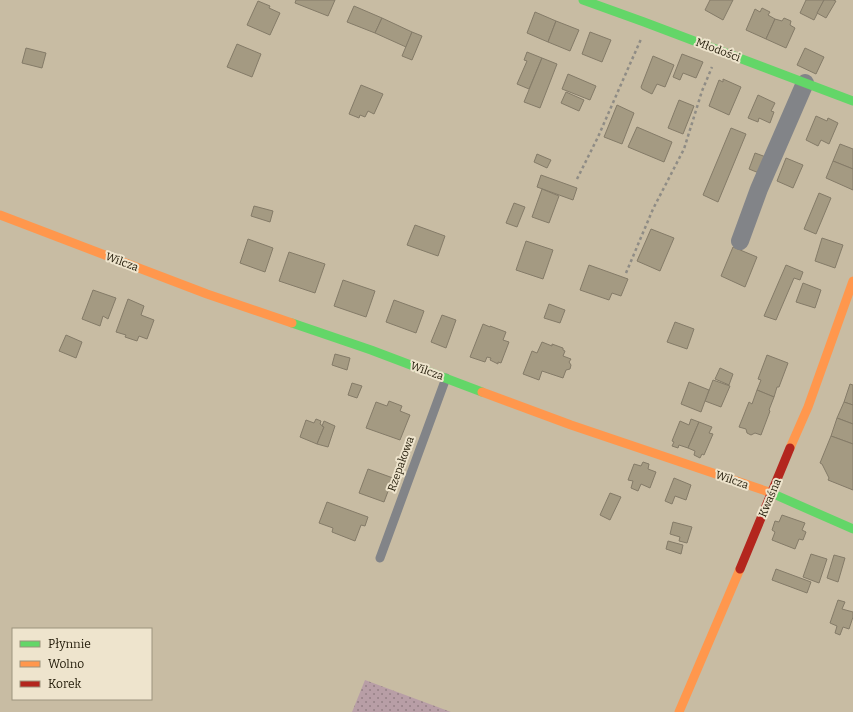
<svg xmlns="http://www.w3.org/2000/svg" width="853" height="712" font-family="Bitter,serif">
<defs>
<pattern id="grass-dots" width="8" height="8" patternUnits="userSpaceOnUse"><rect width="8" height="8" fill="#b89ea6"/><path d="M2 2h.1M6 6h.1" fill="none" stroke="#958085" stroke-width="1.8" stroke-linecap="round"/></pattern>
</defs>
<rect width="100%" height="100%" fill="#c8bca3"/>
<!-- grass -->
<polygon fill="url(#grass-dots)" points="365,680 451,712 352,712"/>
<!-- building -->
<g fill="#a49a82" stroke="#847b68">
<polygon points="296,0 335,0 328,16 295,3"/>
<polygon points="710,0 733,0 723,20 705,10"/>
<polygon points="806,0 824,0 814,20 800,13"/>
<polygon points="824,0 833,0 836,1 826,18 817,13"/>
<polygon points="258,1 270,6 269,8 280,13 270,35 247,25"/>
<polygon points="354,6 382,18 375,33 347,22"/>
<polygon points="762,8 770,12 768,15 775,19 766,39 746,30 755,9 760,12"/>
<polygon points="535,12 556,21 548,42 527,33"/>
<polygon points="382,18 412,32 406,47 375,33"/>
<polygon points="784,18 791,21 790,25 795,28 786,48 766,39 775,19 782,21"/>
<polygon points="556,21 579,30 570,51 548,42"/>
<polygon points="412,32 422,36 412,60 402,56"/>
<polygon points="590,32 611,40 602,62 582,54"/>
<polygon points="237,44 261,54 252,77 227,67"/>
<polygon points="26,48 46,53 42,68 22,63"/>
<polygon points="805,48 824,57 816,74 797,65"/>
<polygon points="527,52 542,58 529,89 517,84 527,61 524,60"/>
<polygon points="682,54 703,62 696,78 683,73 680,80 673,77"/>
<polygon points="653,56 674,65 665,87 657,84 652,94 642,89 641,87"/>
<polygon points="542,58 557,64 540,108 524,102"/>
<polygon points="568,74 596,86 590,100 562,89"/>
<polygon points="723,79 741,87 729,115 709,106 719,80 723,82"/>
<polygon points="361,85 383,94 374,114 368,111 365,117 360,115 359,118 349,114"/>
<polygon points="566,92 584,100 579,111 561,103"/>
<polygon points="758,95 775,103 771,111 774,112 770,123 759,118 758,122 748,118"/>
<polygon points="679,100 694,106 683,134 668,128"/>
<polygon points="617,105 634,113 622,144 604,137"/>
<polygon points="816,116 827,121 828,118 838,123 829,144 821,140 818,146 806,140"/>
<polygon points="637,127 672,142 664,162 628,147"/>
<polygon points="731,128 746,134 718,202 703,195"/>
<polygon points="840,144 853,149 853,169 833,161"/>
<polygon points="755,153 766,157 759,173 749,169"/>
<polygon points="537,154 551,160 547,168 534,162"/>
<polygon points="786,158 803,165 793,188 777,181"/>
<polygon points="833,161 853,169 853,190 826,178"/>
<polygon points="541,175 577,188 573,200 537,187"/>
<polygon points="542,189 559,196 549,223 532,217"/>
<polygon points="819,193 831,198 816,234 804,229"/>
<polygon points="514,203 525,207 517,227 506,223"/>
<polygon points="254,206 273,211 270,222 251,216"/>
<polygon points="415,225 445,236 438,256 407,245"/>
<polygon points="651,229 674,238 660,271 637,261"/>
<polygon points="822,238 843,245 835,268 815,261"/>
<polygon points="248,239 273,248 265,272 240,263"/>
<polygon points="526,241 553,250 543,279 516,270"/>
<polygon points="733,247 757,257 745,287 721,276"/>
<polygon points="289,252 325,264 315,293 279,281"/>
<polygon points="589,265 628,279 621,296 612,293 609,300 580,290"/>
<polygon points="786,265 803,272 800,280 794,278 776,320 764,316"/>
<polygon points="343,280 375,291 366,317 334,306"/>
<polygon points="803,283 821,290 815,308 796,302"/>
<polygon points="93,290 116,298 108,319 103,316 100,326 82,319"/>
<polygon points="128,299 144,306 141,315 154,320 147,339 139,336 137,341 125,337 126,335 116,332"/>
<polygon points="394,300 424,311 416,333 386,322"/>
<polygon points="549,304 565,310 560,323 544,318"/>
<polygon points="442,315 456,320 446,348 431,342"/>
<polygon points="675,322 694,329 687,349 667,342"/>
<polygon points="483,324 490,327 490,326 506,332 503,340 509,342 501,363 498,362 498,364 490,360 491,358 487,357 485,362 470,357"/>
<polygon points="66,335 82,342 76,358 59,351"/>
<polygon points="542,342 552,346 552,344 563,348 563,350 565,351 563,356 571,359 569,362 571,365 570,369 566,370 563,378 542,371 539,380 523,374 532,351 537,353"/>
<polygon points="335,354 350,358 347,370 332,365"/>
<polygon points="767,355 788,363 779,387 777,387 774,397 757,390 761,380 758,379"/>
<polygon points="720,368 733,374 729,385 715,379"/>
<polygon points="713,380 730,386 721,407 705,401"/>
<polygon points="689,382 709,390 701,412 681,404"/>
<polygon points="352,383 362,386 357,398 348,395"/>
<polygon points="850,384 853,385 853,405 844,402"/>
<polygon points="757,390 774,397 769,410 770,411 761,435 755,433 751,435 747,433 746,429 739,427 749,402 752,404"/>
<polygon points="389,401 402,406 400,411 410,415 400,440 366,428 376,402 387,406"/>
<polygon points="844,402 853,405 853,424 837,418"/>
<polygon points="837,418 853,424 853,444 831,436"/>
<polygon points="316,419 321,421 320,424 324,427 317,444 300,437 306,420 314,423"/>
<polygon points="691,419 699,422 688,448 679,445 678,448 672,446 674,442 672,441 680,421 689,425"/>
<polygon points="324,421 335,426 328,447 317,444 324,427 322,426"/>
<polygon points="699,422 712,427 709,433 713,434 704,455 702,454 700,458 694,455 695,451 688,448"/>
<polygon points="831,436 853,444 853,490 828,480 829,478 822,464 820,463"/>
<polygon points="643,462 649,464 648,469 656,472 650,488 641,484 638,491 631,488 633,481 628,480 634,464 641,466"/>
<polygon points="368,469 393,478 384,502 359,493"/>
<polygon points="674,478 691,485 686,500 675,496 672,504 665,501"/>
<polygon points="610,493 621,497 610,520 600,515"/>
<polygon points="327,502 368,517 365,526 361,525 355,541 332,532 333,528 319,523"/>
<polygon points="782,515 805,523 802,530 806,532 803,540 799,539 795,549 772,540 775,532 772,530 775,521 779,522"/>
<polygon points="673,522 692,527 687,543 679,541 680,537 670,534"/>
<polygon points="668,541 683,545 681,554 666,549"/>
<polygon points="811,554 827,559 819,583 803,577"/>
<polygon points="834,555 845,558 838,582 827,578"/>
<polygon points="776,569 811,582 807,593 772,580"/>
<polygon points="838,600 845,602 842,609 853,612 853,617 849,629 843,627 840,635 835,633 837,626 830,623"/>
</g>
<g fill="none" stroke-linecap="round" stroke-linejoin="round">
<!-- path -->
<g stroke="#8f8c85" stroke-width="2.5" stroke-dasharray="3 3" stroke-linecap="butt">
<polyline points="577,179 598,137 641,39"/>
<polyline points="626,273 653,209 684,149 702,91 712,67"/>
</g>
<!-- lane -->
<polyline stroke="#828488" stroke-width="9" points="380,558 446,378"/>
<!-- street -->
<polyline stroke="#828488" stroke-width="18" points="740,241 759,189 805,83"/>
<!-- fast -->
<g stroke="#63d668" stroke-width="9">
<polyline points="583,0 644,22 853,101"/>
<polyline points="292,323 371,350 482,392"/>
<polyline points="769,492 853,529"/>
</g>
<!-- slow -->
<g stroke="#ff974d" stroke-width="9">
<polyline points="0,215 207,294 292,323"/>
<polyline points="482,392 571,425 769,492"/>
<polyline points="790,448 808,407 853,281"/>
<polyline points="679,712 740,569"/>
</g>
<!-- jam -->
<polyline stroke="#b3261e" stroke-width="9" points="740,569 790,448"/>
</g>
<g text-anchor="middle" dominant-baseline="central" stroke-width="4" stroke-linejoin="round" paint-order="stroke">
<!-- street labels -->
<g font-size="11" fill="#201907" stroke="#eee4cd">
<text transform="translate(718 50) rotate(21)">Młodości</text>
<text transform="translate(122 262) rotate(21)">Wilcza</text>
<text transform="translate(427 371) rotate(20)">Wilcza</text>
<text transform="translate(401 464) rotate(-70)">Rzepakowa</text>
<text transform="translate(732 480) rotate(19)">Wilcza</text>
<text transform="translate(770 498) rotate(-67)">Kwaśna</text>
</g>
</g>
<!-- legend -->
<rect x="12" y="628" width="140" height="72" fill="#eee4cd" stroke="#9c937e"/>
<rect x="20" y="641" width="20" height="6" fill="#63d668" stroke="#9c937e"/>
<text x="48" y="648" font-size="12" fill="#201907">Płynnie</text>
<rect x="20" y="661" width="20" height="6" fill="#ff974d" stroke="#9c937e"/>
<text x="48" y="668" font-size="12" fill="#201907">Wolno</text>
<rect x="20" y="681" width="20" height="6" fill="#b3261e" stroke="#9c937e"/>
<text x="48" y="688" font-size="12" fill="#201907">Korek</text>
</svg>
